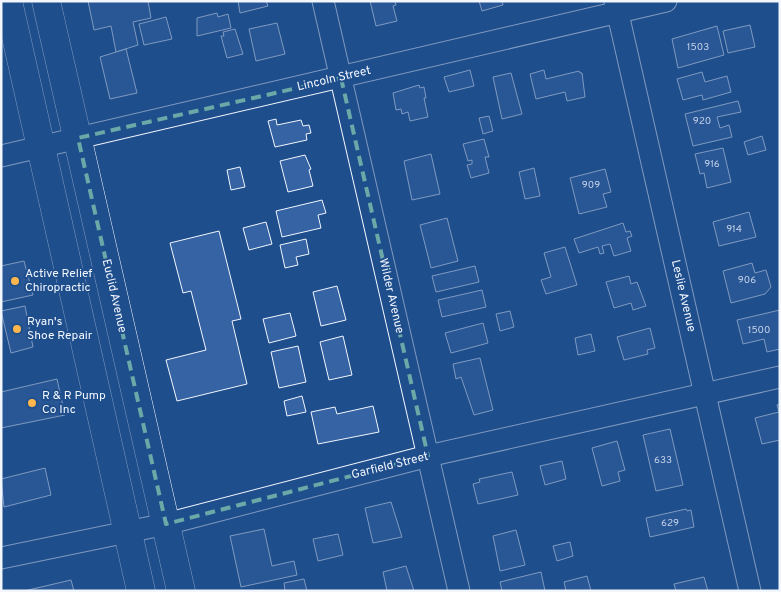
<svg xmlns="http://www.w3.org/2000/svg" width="781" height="592" font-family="Overpass,sans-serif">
<rect width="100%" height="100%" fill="#1f4e8c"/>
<!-- building -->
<g fill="#3563a3" stroke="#f2f6ff">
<polygon points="88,1 148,1 151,18 133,22 138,45 116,52 111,26 94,30"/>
<polygon points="238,1 266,1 268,6 240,13"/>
<polygon points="370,1 395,1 396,5 393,6 397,21 376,26"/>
<polygon points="479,1 502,1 503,5 482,11"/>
<polygon points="217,13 218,17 228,14 231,28 197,36 197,18"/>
<polygon points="166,17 172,39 144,45 139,24"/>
<polygon points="277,23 285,54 256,61 249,29"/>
<polygon points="750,25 755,47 728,53 723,31"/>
<polygon points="717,26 724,55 678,68 672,39"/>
<polygon points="235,29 243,54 227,58 221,36 224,36 223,32"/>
<polygon points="126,49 137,93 110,99 100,57"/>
<polygon points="470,70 474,86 449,92 444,77"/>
<polygon points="544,70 546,79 579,71 580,73 582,73 585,97 567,101 565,92 536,99 530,74"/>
<polygon points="702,72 705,82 727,76 731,92 703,100 702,95 683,100 677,79"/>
<polygon points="511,73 522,114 502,119 493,77"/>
<polygon points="419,85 420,88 424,87 426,98 424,98 428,117 410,121 408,112 402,114 401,109 396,110 393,93"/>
<polygon points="738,101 741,112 717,117 720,128 729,125 732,137 693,146 685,114"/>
<polygon points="489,116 493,131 483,134 479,118"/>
<polygon points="276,119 277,125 301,120 303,126 309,125 311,133 306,134 307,140 275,147 268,121"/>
<polygon points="762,136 766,150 748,155 744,142"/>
<polygon points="484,139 489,157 485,157 489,173 471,178 467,165 472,164 472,160 468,161 463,144"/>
<polygon points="723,148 731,182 707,188 704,173 700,174 695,154"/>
<polygon points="431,154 440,194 412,200 404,161"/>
<polygon points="305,155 311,169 309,170 313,186 288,192 280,161"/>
<polygon points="240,167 245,187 231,190 227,170"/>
<polygon points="534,168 540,196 525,199 519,172"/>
<polygon points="605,169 611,192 603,194 607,207 579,214 570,178"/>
<polygon points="322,200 326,213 318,215 321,228 282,237 276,211"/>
<polygon points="749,212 756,237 719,246 713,222"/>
<polygon points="447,218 458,261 431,268 420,225"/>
<polygon points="266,222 272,244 249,250 243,228"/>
<polygon points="623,223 626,232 630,231 632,236 627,238 631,251 614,256 610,244 602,246 604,253 600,254 598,247 579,253 574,239"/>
<polygon points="219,231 241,319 232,321 247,384 177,401 166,360 206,350 191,291 183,293 170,243"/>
<polygon points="306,239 309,254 296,257 298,265 285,268 280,245"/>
<polygon points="565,247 577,285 546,294 541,280 551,277 544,253"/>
<polygon points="24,261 33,295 1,302 1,266"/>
<polygon points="752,263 755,273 766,270 771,287 765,294 731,303 723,271"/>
<polygon points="475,266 479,282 436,292 432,276"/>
<polygon points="629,276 631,284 637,282 646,306 633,310 631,303 614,308 606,282"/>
<polygon points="337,286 346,320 321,326 313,292"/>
<polygon points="482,290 486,307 442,317 438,300"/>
<polygon points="25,306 33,347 11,353 1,311"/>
<polygon points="780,310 780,349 767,352 764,339 743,344 737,320"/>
<polygon points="510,311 514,327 500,331 496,314"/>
<polygon points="290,313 296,336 269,343 263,319"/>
<polygon points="483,323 488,343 451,353 445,333"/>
<polygon points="650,328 655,348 647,350 648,354 624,360 617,337"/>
<polygon points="591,334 595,351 578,355 575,338"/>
<polygon points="343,336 352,375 329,380 320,342"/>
<polygon points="298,346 306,382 279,388 271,352"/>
<polygon points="480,358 493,410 474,415 461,377 456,379 453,364"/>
<polygon points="57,379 65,415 1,428 1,392"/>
<polygon points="302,396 306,412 287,416 284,401"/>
<polygon points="780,404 780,440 762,444 755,418 779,412 777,405"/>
<polygon points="373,406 379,432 318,444 311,412 335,407 337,414"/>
<polygon points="670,429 683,485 656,491 643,435"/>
<polygon points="617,441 625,470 618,472 620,481 602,486 592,448"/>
<polygon points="562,461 566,479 545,485 540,466"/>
<polygon points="45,468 51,495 4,507 1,479"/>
<polygon points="512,472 518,495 478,504 473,484 480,482 479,479"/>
<polygon points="391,502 402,537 373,543 365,508"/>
<polygon points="686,509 687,511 691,510 694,527 650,537 646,518"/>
<polygon points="264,529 272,566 294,561 297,575 241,587 230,536"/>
<polygon points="516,530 525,565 500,571 493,536"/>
<polygon points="338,534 343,555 318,561 313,539"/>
<polygon points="570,542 573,556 557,561 553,546"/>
<polygon points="406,566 414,591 387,591 383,572"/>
<polygon points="541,572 545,591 502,591 500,582"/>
<polygon points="587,576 591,591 566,591 564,582"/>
<polygon points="704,577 708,591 676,591 674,584"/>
<polygon points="304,579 307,591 285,591 284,583"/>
<polygon points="71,580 74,591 24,591"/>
</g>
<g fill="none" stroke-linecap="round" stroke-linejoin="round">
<!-- minor casing -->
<g stroke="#f2f6ff" stroke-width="23">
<g id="minor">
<polyline points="323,1 459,591"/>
<polyline points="615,1 750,591"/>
<polyline points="1,156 666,1"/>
<polyline points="1,558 166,524 428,456 780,377"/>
</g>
</g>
<!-- highway casing -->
<g stroke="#f2f6ff" stroke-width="29">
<g id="highway">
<polyline points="8,1 141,591"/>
<polyline points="46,1 181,591"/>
</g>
</g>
<!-- minor -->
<use href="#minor" stroke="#1f4e8c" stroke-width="21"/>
<!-- highway -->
<use href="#highway" stroke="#1f4e8c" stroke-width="28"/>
</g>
<!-- marked area -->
<path d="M0 0H781V592H0ZM341,78L428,456L166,524L78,138Z" fill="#1f4e8c" fill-opacity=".55" fill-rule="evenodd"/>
<path fill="none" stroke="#6aa9a8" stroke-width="4" stroke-dasharray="10 6" stroke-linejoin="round" d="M341,78L428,456L166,524L78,138Z"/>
<!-- markers -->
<g fill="#ffb74d" stroke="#1f4e8c" stroke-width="2">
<circle cx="15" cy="281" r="5"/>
<circle cx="17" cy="329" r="5"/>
<circle cx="32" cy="403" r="5"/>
</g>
<g text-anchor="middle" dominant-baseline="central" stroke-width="4" stroke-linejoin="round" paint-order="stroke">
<!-- number labels -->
<g font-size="10" fill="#c3d1e8">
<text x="698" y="47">1503</text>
<text x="702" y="121">920</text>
<text x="712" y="164">916</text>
<text x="591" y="185">909</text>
<text x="734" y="229">914</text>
<text x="747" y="280">906</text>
<text x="759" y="330">1500</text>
<text x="663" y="460">633</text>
<text x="670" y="523">629</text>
</g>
<!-- street labels -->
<g font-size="12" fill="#f2f6ff" stroke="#1f4e8c">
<text transform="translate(334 79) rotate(-13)">Lincoln Street</text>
<text transform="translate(114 296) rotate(77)">Euclid Avenue</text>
<text transform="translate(391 296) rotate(77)">Wilder Avenue</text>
<text transform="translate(683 296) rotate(77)">Leslie Avenue</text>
<text transform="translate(390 466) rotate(-14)">Garfield Street</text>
</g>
<!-- poi labels -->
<g font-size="12" fill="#f2f6ff" stroke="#1f4e8c" text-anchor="start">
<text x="25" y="274">Active Relief<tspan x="25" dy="14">Chiropractic</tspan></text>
<text x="27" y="322">Ryan's<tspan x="27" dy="14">Shoe Repair</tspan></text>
<text x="42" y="396">R &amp; R Pump<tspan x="42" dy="14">Co Inc</tspan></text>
</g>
</g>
<!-- border -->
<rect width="781" height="592" fill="none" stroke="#f2f6ff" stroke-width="5"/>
</svg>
